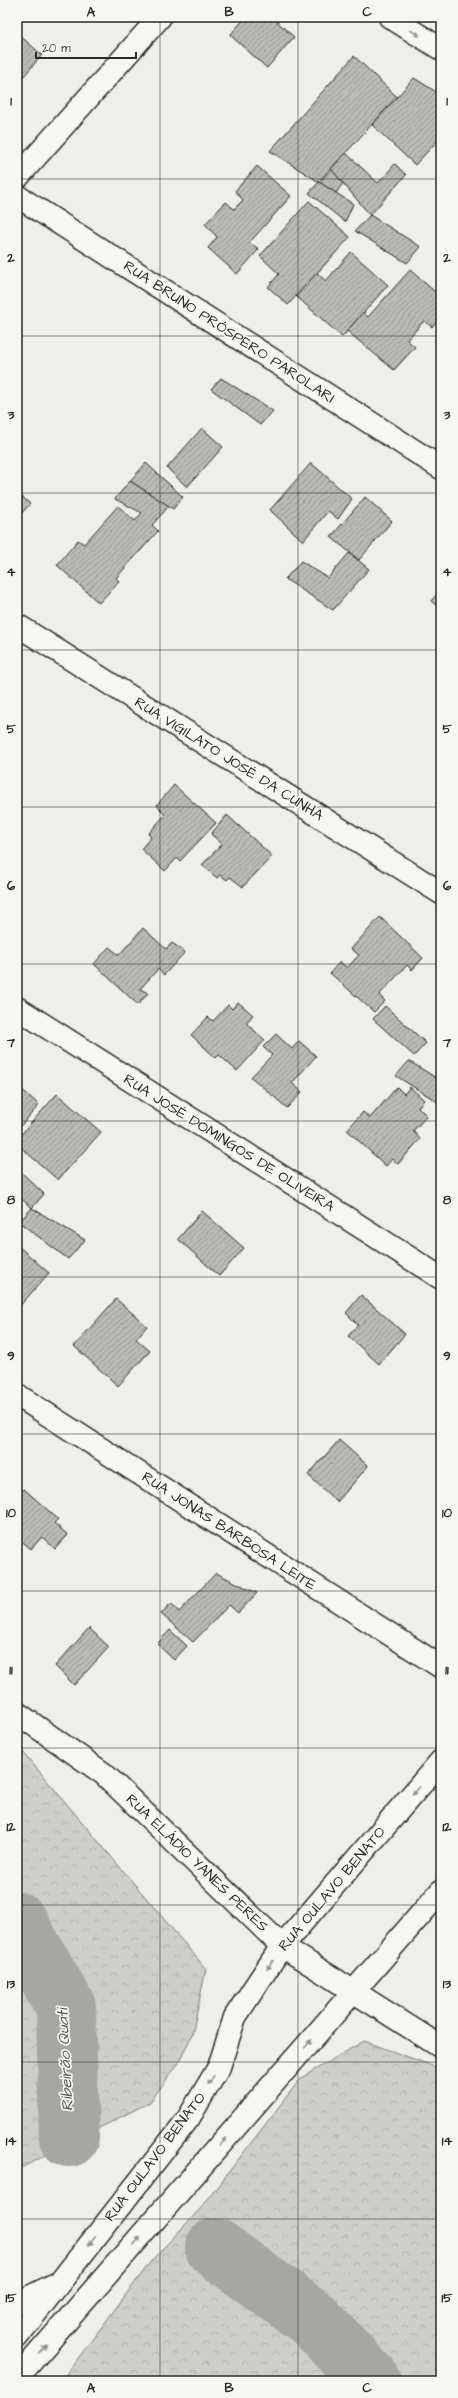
<svg xmlns="http://www.w3.org/2000/svg" width="458" height="2398" font-family="'Architects Daughter',sans-serif">
<defs>
<pattern id="forest-crowns" width="20" height="18" patternUnits="userSpaceOnUse"><rect width="20" height="18" fill="#cececa"/><path d="M2 6a3 3 0 1 1 6 0M12 15a3 3 0 1 1 6 0" fill="none" stroke="#b1b1ae"/></pattern>
<pattern id="building-hatch" width="6" height="6" patternUnits="userSpaceOnUse"><rect width="6" height="6" fill="#babab7"/><path d="M-1 1l2-2M0 6l6-6M5 7l2-2" fill="none" stroke="#979795"/></pattern>
</defs>
<rect width="100%" height="100%" fill="#eeeeea"/>
<filter id="ink" filterUnits="userSpaceOnUse"><feTurbulence type="fractalNoise" baseFrequency=".025" numOctaves="2"/><feDisplacementMap in="SourceGraphic" scale="8" xChannelSelector="R" yChannelSelector="G"/><feConvolveMatrix kernelMatrix="1 2 1 2 8 2 1 2 1" color-interpolation-filters="sRGB"/></filter>
<g filter="url(#ink)">
<!-- forest -->
<g fill="url(#forest-crowns)" stroke="#7c7c7a">
<polygon points="17,1745 206,1969 192,2035 178,2064 150,2102 17,2170"/>
<polygon points="364,2041 441,2069 441,2381 61,2381 152,2260 201,2208 301,2078"/>
</g>
<g fill="none" stroke-linecap="round" stroke-linejoin="round">
<!-- river -->
<g stroke="#a6a6a3" stroke-width="60">
<polyline points="17,1922 66,2007 69,2137"/>
<polyline points="215,2248 313,2319 371,2381"/>
</g>
</g>
<!-- building -->
<g fill="url(#building-hatch)" stroke="#2b2b2b">
<polygon points="246,17 272,17 294,37 267,68 230,35"/>
<polygon points="17,33 42,55 17,84"/>
<polygon points="354,56 397,97 319,182 270,151"/>
<polygon points="414,78 441,95 441,137 415,165 372,125"/>
<polygon points="346,153 378,183 395,164 406,175 370,215 331,169"/>
<polygon points="257,166 291,196 249,243 259,249 237,274 208,248 217,237 205,224 226,202 234,209 243,200 235,191"/>
<polygon points="331,169 343,183 336,193 319,182"/>
<polygon points="319,182 353,204 345,222 309,193"/>
<polygon points="309,201 350,237 288,305 268,287 279,274 260,256"/>
<polygon points="370,215 421,247 407,263 355,231"/>
<polygon points="351,252 388,285 342,337 296,296 317,273 326,281"/>
<polygon points="410,270 441,297 441,317 432,327 424,321 407,340 415,347 394,370 347,331 363,312 368,317"/>
<polygon points="221,378 273,411 260,425 211,389"/>
<polygon points="202,428 223,447 187,487 167,468"/>
<polygon points="146,463 183,497 173,509 130,481"/>
<polygon points="311,463 352,499 338,519 328,511 303,541 270,510"/>
<polygon points="130,481 169,506 152,525 158,531 116,578 119,581 99,603 57,565 78,540 84,544 118,506 135,521 142,513 115,499"/>
<polygon points="17,492 30,504 17,518"/>
<polygon points="365,497 392,521 359,560 331,537"/>
<polygon points="349,553 369,569 333,610 285,579 301,561 328,578"/>
<polygon points="441,590 441,609 431,601"/>
<polygon points="174,785 216,823 180,861 177,858 165,871 141,849 151,837 148,834 165,815 157,805"/>
<polygon points="227,815 272,856 243,887 230,877 227,880 220,875 217,878 202,865 222,844 211,834"/>
<polygon points="380,917 423,958 412,970 407,965 379,995 385,1001 374,1012 330,973 340,962 347,968 359,955 351,949"/>
<polygon points="143,928 166,949 172,943 185,952 164,975 158,969 140,989 148,993 138,1005 94,964 109,947 119,955"/>
<polygon points="238,1002 253,1015 246,1023 265,1040 237,1071 219,1055 216,1058 191,1035 208,1017 213,1021 228,1005 232,1009"/>
<polygon points="385,1006 426,1043 414,1056 373,1019"/>
<polygon points="276,1034 292,1049 299,1041 316,1056 292,1083 302,1092 287,1108 251,1077 272,1055 263,1047"/>
<polygon points="409,1061 441,1081 441,1104 396,1076"/>
<polygon points="17,1085 39,1105 17,1130"/>
<polygon points="397,1087 404,1094 410,1087 424,1100 418,1107 427,1116 413,1131 420,1139 398,1164 392,1159 386,1166 347,1130 363,1112 370,1118"/>
<polygon points="57,1094 101,1132 58,1180 17,1144 17,1139"/>
<polygon points="17,1168 44,1194 32,1208 17,1195"/>
<polygon points="32,1208 85,1240 68,1259 19,1222"/>
<polygon points="202,1211 244,1248 219,1276 178,1239"/>
<polygon points="17,1245 49,1273 17,1309"/>
<polygon points="361,1295 405,1334 379,1364 348,1336 358,1325 346,1313"/>
<polygon points="116,1299 147,1326 136,1339 150,1351 118,1386 74,1346"/>
<polygon points="339,1440 368,1466 337,1502 308,1475"/>
<polygon points="24,1489 58,1519 54,1523 68,1535 55,1549 42,1537 31,1549 17,1537 17,1497"/>
<polygon points="216,1573 257,1593 238,1613 229,1605 193,1642 161,1614 171,1603 179,1612"/>
<polygon points="89,1628 109,1647 74,1685 55,1666"/>
<polygon points="170,1630 187,1646 174,1660 157,1644"/>
</g>
<g fill="none" stroke-linecap="round" stroke-linejoin="round">
<!-- minor casing -->
<g stroke="#2b2b2b" stroke-width="25">
<g id="minor">
<polyline points="17,178 160,17"/>
<polyline points="17,196 441,468"/>
<polyline points="17,625 441,893"/>
<polyline points="17,1008 441,1278"/>
<polyline points="17,1395 441,1667"/>
<polyline points="17,1713 104,1774 282,1946 441,2047"/>
</g>
</g>
<!-- tertiary casing -->
<g stroke="#2b2b2b" stroke-width="25">
<g id="tertiary">
<polyline points="390,17 441,49"/>
<polyline points="17,2303 56,2284"/>
<polyline points="17,2337 188,2119 219,2067 235,2017 282,1946 441,1761"/>
<polyline points="17,2378 441,1891"/>
</g>
</g>
<!-- minor -->
<use href="#minor" stroke="#f6f6f2" stroke-width="22"/>
<!-- tertiary -->
<use href="#tertiary" stroke="#f6f6f2" stroke-width="22"/>
</g>
<!-- one-way arrows -->
<defs><path id="oneway-solid" d="M-6-.8H1V-3.2L6.5 0L1 3.2V.8H-6Z"/></defs>
<g fill="#90908e">
<use href="#oneway-solid" transform="translate(415 33) rotate(32)"/>
<use href="#oneway-solid" transform="translate(416 1791) rotate(131)"/>
<use href="#oneway-solid" transform="translate(270 1965) rotate(124)"/>
<use href="#oneway-solid" transform="translate(308 2044) rotate(-49)"/>
<use href="#oneway-solid" transform="translate(211 2080) rotate(122)"/>
<use href="#oneway-solid" transform="translate(223 2142) rotate(-49)"/>
<use href="#oneway-solid" transform="translate(92 2241) rotate(128)"/>
<use href="#oneway-solid" transform="translate(137 2241) rotate(-49)"/>
<use href="#oneway-solid" transform="translate(43 2349) rotate(-49)"/>
</g>
</g>
<!-- grid -->
<path fill="none" stroke="#2b2b2b" stroke-width="1" stroke-opacity="0.55" d="M160,17V2381M298,17V2381M17,179H441M17,336H441M17,493H441M17,650H441M17,807H441M17,964H441M17,1121H441M17,1277H441M17,1434H441M17,1591H441M17,1748H441M17,1905H441M17,2062H441M17,2219H441"/>
<g text-anchor="middle" dominant-baseline="central" stroke-width="3.5" stroke-linejoin="round" paint-order="stroke">
<!-- street labels -->
<g font-size="15" fill="#2b2b2b" stroke="#f6f6f2">
<text transform="translate(229 332) rotate(33)">RUA BRUNO PRÓSPERO PAROLARI</text>
<text transform="translate(229 759) rotate(32)">RUA VIGILATO JOSÉ DA CUNHA</text>
<text transform="translate(229 1143) rotate(32)">RUA JOSÉ DOMINGOS DE OLIVEIRA</text>
<text transform="translate(229 1531) rotate(33)">RUA JONAS BARBOSA LEITE</text>
<text transform="translate(197 1863) rotate(44)">RUA ELÁDIO YANES PERES</text>
<text transform="translate(332 1889) rotate(-50)">RUA OULAVO BENATO</text>
<text transform="translate(155 2157) rotate(-53)">RUA OULAVO BENATO</text>
</g>
<!-- water labels -->
<g font-size="16" font-style="italic" fill="#565655" stroke="#f6f6f2">
<text transform="translate(65 2060) rotate(-93)">Ribeirão Quati</text>
</g>
</g>
<!-- margin -->
<rect width="458" height="2398" fill="none" stroke="#f6f6f2" stroke-width="44"/>
<!-- scale -->
<path d="M36 52v6h100v-6" fill="none" stroke="#2b2b2b" stroke-width="2"/>
<text x="42" y="52" font-size="12" fill="#2b2b2b" stroke="#f6f6f2" stroke-width="3" paint-order="stroke">20 m</text>
<rect x="22" y="22" width="414" height="2354" fill="none" stroke="#2b2b2b" stroke-width="1.5"/>
<g font-size="13" text-anchor="middle" font-weight="bold" fill="#2b2b2b">
<text x="91" y="16">A</text>
<text x="229" y="16">B</text>
<text x="367" y="16">C</text>
<text x="11" y="105">1</text>
<text x="447" y="105">1</text>
<text x="11" y="262">2</text>
<text x="447" y="262">2</text>
<text x="11" y="419">3</text>
<text x="447" y="419">3</text>
<text x="11" y="576">4</text>
<text x="447" y="576">4</text>
<text x="11" y="733">5</text>
<text x="447" y="733">5</text>
<text x="11" y="890">6</text>
<text x="447" y="890">6</text>
<text x="11" y="1047">7</text>
<text x="447" y="1047">7</text>
<text x="11" y="1204">8</text>
<text x="447" y="1204">8</text>
<text x="11" y="1360">9</text>
<text x="447" y="1360">9</text>
<text x="11" y="1517">10</text>
<text x="447" y="1517">10</text>
<text x="11" y="1674">11</text>
<text x="447" y="1674">11</text>
<text x="11" y="1831">12</text>
<text x="447" y="1831">12</text>
<text x="11" y="1988">13</text>
<text x="447" y="1988">13</text>
<text x="11" y="2145">14</text>
<text x="447" y="2145">14</text>
<text x="11" y="2302">15</text>
<text x="447" y="2302">15</text>
<text x="91" y="2392">A</text>
<text x="229" y="2392">B</text>
<text x="367" y="2392">C</text>
</g>
</svg>
